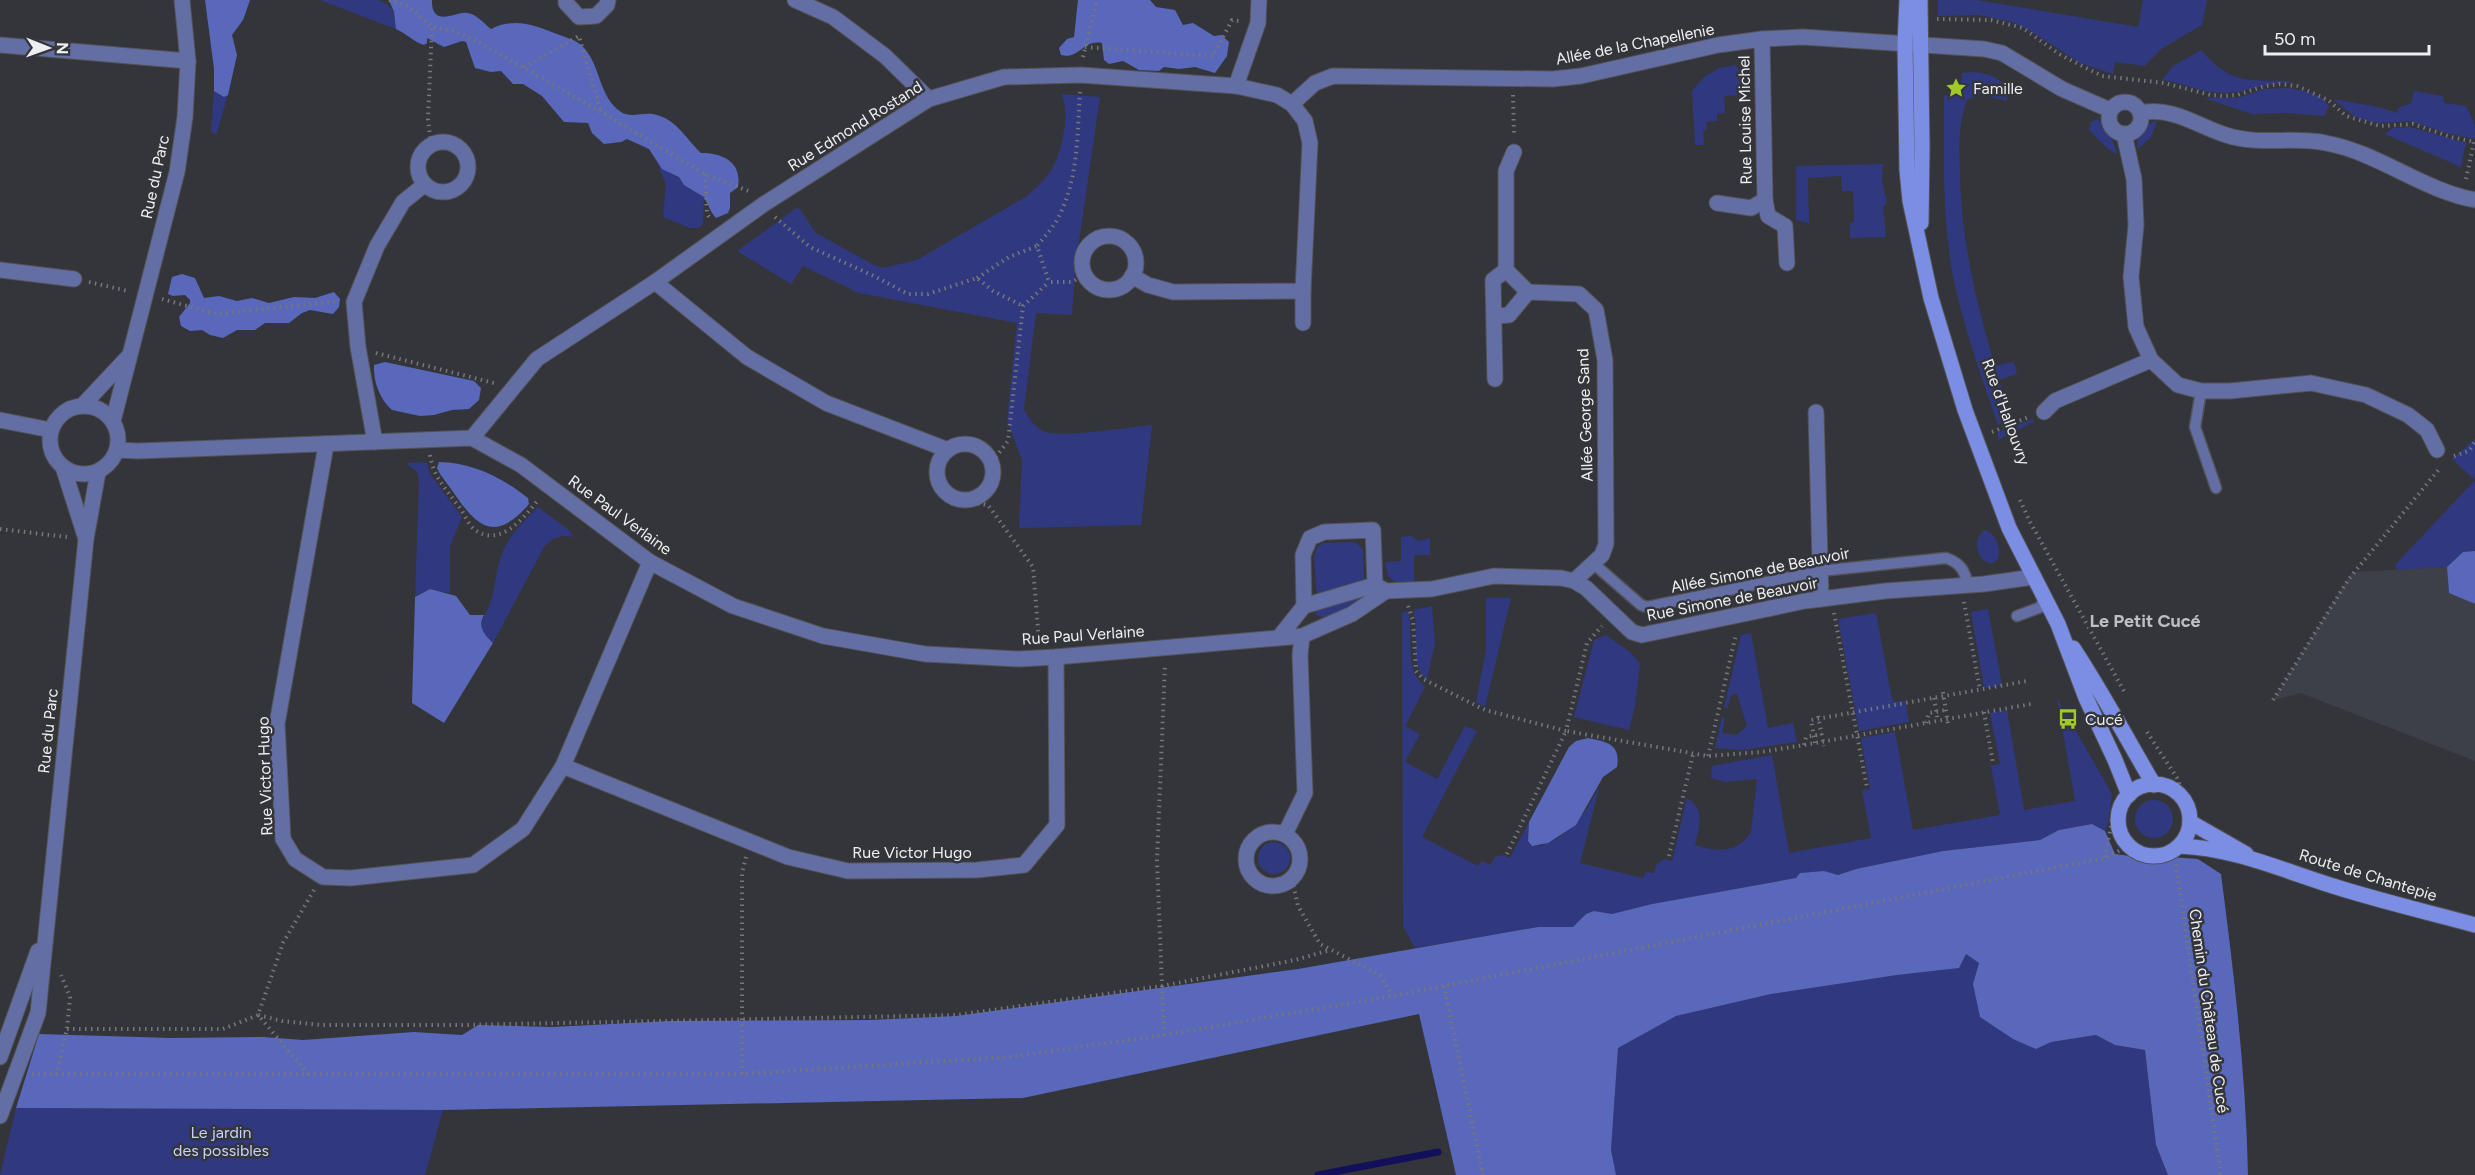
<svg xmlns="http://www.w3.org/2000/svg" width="2475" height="1175" font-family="Figtree,sans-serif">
<rect width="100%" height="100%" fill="#34353a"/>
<!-- built -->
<polygon fill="#3d4049" points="2447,567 2449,593 2475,604 2475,761 2301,693 2273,700 2352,572"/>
<!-- green -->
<g fill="#30397f">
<path d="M320,0H377C393,5 396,13 396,29Z"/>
<polygon points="1938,0 1977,0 2138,27 2143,0 2207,0 2202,25 2161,49 2145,66 2115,62 2113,74 2080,63 2029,30 2012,22 1979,15 1938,16"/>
<path d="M2201,50C2230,84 2247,80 2288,81L2292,83C2265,81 2246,94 2222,93C2201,93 2182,82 2162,80L2173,66Z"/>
<polygon points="1735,65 1740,71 1741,95 1724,96 1725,113 1717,114 1717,121 1706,122 1707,130 1703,130 1704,145 1695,145 1692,91 1704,77 1719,68"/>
<path d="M1974,72L1990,75L2009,86L2007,101L1979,94L1967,100C1958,125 1959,147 1960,173C1961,240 1976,302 1995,366L2014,362L2017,374L1999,380L2012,420L1998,425C1981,375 1962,323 1952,271C1942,213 1944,154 1944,96L1961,92L1962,73Z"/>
<path d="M2288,88C2302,90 2321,94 2329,106L2324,116L2288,113L2252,114L2204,98H2237L2265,89Z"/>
<polygon points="214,91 224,97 228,95 216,135 211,132"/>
<polygon points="2414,91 2443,96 2444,103 2466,106 2475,125 2475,139 2446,133 2410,121 2381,123 2364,120 2354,116 2333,99 2378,107 2398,113 2398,108 2411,103"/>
<path d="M1061,94L1100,97L1075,269L1072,315L1036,313L1024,409C1028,418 1034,426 1043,431C1060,439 1129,427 1152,425L1141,525L1019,528L1022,460L1007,421L1017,323L859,293L803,266L791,284L737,251L798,207L816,233L874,265L883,268L917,260L1027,196C1037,187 1046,179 1053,167C1062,150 1071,111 1061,94Z"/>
<polygon points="2098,119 2109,132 2118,155 2108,149 2089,130 2091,122"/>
<path d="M2157,121L2151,137L2138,149C2135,135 2143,125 2157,121Z"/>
<polygon points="2410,127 2466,143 2461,167 2385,134 2393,128"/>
<path d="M657,163C663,170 670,170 677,176C687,183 692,190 704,197L703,223L699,228H690L663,217L666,184Z"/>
<polygon points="1883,164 1882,182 1887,203 1883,207 1886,237 1850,238 1850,222 1854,222 1853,191 1842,191 1841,176 1808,178 1809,223 1796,220 1796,166"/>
<polygon points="2033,419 2034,422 1998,440 1998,432"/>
<polygon points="2475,439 2475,551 2463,552 2447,567 2397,570 2395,565 2475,480 2452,459"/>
<path d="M422,462L427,463L430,474L462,517L450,546V593C436,591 426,587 415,597L419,480L417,472L406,463Z"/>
<path d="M538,507L570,531L573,537C561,534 552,538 544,547L493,643C471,622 487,619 492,597C496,582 497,565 503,551C511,533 525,520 538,507Z"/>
<path d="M1985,530C1996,533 2001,548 1998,559L1992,564L1983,560C1975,550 1974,538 1985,530Z"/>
<polygon points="1411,536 1418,541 1430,538 1430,555 1414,555 1414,583 1398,584 1388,576 1385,562 1401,561 1401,537"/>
<polygon points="1355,542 1363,549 1364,581 1317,596 1314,557 1317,547 1324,543"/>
<polygon points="1361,596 1354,606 1326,618 1316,615 1316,609"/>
<polygon points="1486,598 1511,598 1485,707 1476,702 1486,650"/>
<path d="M1432,606L1435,643L1427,680C1407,665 1421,632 1413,610Z"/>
<polygon points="1988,609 2002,685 1984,688 1971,612"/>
<path d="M1408,611C1415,638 1402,666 1425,687L1405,726L1420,734L1405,762L1437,779L1465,726L1477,731L1422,837L1478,866L1482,861L1490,865L1495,857L1503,855L1510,858L1529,822L1528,841L1539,846C1571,836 1584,815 1599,787L1580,863L1643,878L1646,872L1654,873L1657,864L1664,859L1672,861L1687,798C1706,809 1699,828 1695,845C1717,852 1737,854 1751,832L1757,779L1725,782L1711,778L1712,766L1772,755L1789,853L1871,838L1862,790L1870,789L1861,738L1895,732L1913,830L2000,815L1991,766L2000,764L1990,713L2007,710L2024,810L2075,801L2057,698L2112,794L2108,823L2105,831L2092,824L2059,830L2040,840L1942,851L1856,869L1837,875L1824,871L1801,873L1797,878L1652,904L1612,914L1594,911L1586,914L1573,927H1538L1415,948L1403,926L1402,613Z"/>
<polygon points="1876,613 1892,699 1894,702 1905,701 1909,722 1859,731 1838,619"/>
<polygon points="1751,633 1768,728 1793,723 1797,742 1743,750 1715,748 1722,717 1725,718 1722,733 1737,735 1747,726 1737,694 1731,695 1727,709 1724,708 1741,635"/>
<polygon points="1606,635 1631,653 1640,664 1635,706 1629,730 1574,717 1594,640"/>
<circle cx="2154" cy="819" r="19"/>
<circle cx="1274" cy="858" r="16"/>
<polygon points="1966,954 1979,963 1973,984 2036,1049 2051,1042 2096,1035 2115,1045 2145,1050 2156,1145 2168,1175 1616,1175 1611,1150 1618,1048 1676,1016 1771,994 1897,975 1959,968"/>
<polygon points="16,1108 443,1110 425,1175 0,1175"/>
</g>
<!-- forest -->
<g fill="#5968ba">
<polygon points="205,0 250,0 243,20 232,35 237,55 228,95 224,97 214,91 214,69"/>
<path d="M389,0H432C431,29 457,11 467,13C477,14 483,23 491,29C514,17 535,25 557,34C567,38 578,40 585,49C601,68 599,97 621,112C632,119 644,111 657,115C678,121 686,139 701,153C723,153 742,162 738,187L730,193V208L728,213L716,218L712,213L704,197L684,185L679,177L662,169L649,149L627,139L621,142L604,144L592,133L588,123L564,122L542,96L523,84H513L501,71L491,72L475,68L466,42L462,41L444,47L427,38V43L424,45C414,42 407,34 396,29L394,12Z"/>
<path d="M1078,0H1150L1156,7L1175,10L1183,25L1193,23L1214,36L1221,35L1229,42L1227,56L1215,73L1195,67L1179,69L1164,67L1159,71L1139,70L1123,61L1109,64L1104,60L1102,43C1083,39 1079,60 1061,55L1059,48L1067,39L1074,37Z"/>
<polygon points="182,274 195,278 204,298 219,296 237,301 252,298 269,303 294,297 315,298 334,292 340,299 339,307 333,314 310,310 302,313 289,323 265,323 255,330 237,330 223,338 210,335 202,330 190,331 181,326 179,317 190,303 190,300 185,295 173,296 168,294 172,277"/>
<path d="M385,362L474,381L481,388L479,400L469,409L452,410L434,415L420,416L392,410C380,400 373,381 374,365Z"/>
<path d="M439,462C471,462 503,478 528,498L529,504C485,555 468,510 440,474L437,468Z"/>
<polygon points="2475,551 2475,604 2449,593 2447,567 2463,552"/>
<path d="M430,589L456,596L470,615H484C477,627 485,635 493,643L444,723L412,703L415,597Z"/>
<path d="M1588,738C1607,742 1621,744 1617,767L1603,777L1576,825L1548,843L1532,846L1528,841L1529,822L1569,747L1576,741Z"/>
<path d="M2092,824L2105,831L2115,854L2160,860L2171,857L2198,859L2221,874C2234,974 2246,1074 2248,1175H2168L2156,1145L2145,1050L2115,1045L2096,1035L2051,1042L2036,1049L2013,1039L1980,1017L1973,984L1979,963L1966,954L1959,968L1897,975L1771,994L1676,1016L1618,1048L1611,1150L1616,1175H1456L1419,1014L1023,1098L443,1110L16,1108L39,1034L172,1038L263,1037L303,1040L414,1032L462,1035L478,1025L552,1027L670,1021L870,1020L956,1016L1298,969L1538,927H1573L1586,914L1594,911L1612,914L1652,904L1796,878L1800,873L1824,871L1838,875L1856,869L1943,851L2040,840L2059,830Z"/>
</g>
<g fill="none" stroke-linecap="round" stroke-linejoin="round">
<!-- stream -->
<polyline stroke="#120f5b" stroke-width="7" points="1318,1175 1438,1152"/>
<!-- service casing -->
<g stroke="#525357" stroke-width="13">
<g id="service">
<polyline points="2201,391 2195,427 2216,488"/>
<path d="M1594,564L1641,605L1647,607L1820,571L1946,558C1960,563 1965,570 1967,584"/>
<polyline points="2017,616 2041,607 2044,597"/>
</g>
</g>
<!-- minor casing -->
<g stroke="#525357" stroke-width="17">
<g id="minor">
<polyline points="566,0 566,3 579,17 596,16 607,5 608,0"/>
<polyline points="795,0 833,17 885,56 929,99"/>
<polyline points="0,45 188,61"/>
<polyline points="1236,86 1258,23 1259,0"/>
<circle cx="2125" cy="118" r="16"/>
<polyline points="1292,104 1315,83 1333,76 1553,79 1581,76 1718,45 1762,39 1803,37 1984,49 2002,53 2062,89 2110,110"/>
<path d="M2140,113C2173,106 2197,126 2226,135C2259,146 2293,136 2326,143C2379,153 2422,190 2475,200"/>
<polyline points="2124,134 2134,179 2136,225 2131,277 2136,327 2151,360 2178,385 2201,391 2230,391 2311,383 2366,395 2408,415 2427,430 2437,450"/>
<circle cx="443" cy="167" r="25"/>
<polyline points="1514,152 1506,171 1506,270 1528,292 1579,294 1596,310 1605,360 1606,544 1602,555 1574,581"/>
<polyline points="1765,200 1768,216 1785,226 1787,263"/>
<polyline points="1717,203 1751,208 1765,200 1762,39"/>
<circle cx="1109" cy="263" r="27"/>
<polyline points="0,270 74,279"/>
<polyline points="655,282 747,357 826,403 948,450"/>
<polyline points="1495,316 1509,315 1528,292"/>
<polyline points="1303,323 1303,291"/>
<polyline points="1495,379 1493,280 1506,270"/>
<polyline points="1816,412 1821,599"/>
<polyline points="2044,412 2055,401 2151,360"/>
<polyline points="0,420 51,430"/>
<polyline points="472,438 537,359 655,282 764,204 929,99 1004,77 1081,75 1236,86 1277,95 1292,104 1305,121 1310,143 1303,291 1173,292 1148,285 1132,276"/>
<polyline points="375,442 358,347 354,302 377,246 403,202 424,185"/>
<circle cx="965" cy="472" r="28"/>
<polyline points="326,445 277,724 283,839 295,859 323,877 351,878 473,865 523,829 563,766 650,562"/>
<polyline points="1304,606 1303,555 1310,538 1324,532 1373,530 1375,585"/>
<polyline points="563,766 788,857 848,871 977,870 1024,865 1057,825 1056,657"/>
<circle cx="1273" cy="859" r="27"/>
<polyline points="1285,834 1305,793 1300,655 1302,636"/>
</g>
</g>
<!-- tertiary casing -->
<g stroke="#525357" stroke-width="17">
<g id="tertiary">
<circle cx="84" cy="440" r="34"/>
<polyline points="82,406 128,357"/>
<polyline points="113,421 177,172 185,117 188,61 182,0"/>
<polyline points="118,450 138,451 472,438 521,465 650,562 733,606 823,636 925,654 1019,659 1056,657 1302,636 1352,614 1386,591"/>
<polyline points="63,467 85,536"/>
<polyline points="1386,591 1432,589 1494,576 1561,578 1574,581 1586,588 1632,632 1642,635 1805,601 1885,591 1984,584 2034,577"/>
<polyline points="1280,636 1304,606 1375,585 1386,591"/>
<polyline points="0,1057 38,951"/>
<polyline points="0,1116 38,1013 86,539 98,472"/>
</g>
</g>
<!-- secondary casing -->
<g stroke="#525357" stroke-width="17">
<g id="secondary">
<polyline points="1907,0 1905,43 1907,170 1910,201 1931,298 1965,410 2009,528 2058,624 2086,698 2115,760 2129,795"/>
<polyline points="1920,0 1922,147 1921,223"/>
<path d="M2073,648C2102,692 2127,739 2154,785"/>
<circle cx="2154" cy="820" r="36"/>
<polyline points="2190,822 2246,854"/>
<path d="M2179,846C2233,848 2282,870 2333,886C2380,901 2428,912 2475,925"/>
</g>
</g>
<!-- path -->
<g stroke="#76777b" stroke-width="4" stroke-dasharray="1.5 4.5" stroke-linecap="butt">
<polyline points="389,0 408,6 432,27 453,31 473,39 601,112 705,174 751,192"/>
<polyline points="1937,19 1991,20 2023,28 2059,54 2102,76 2164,83 2211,95 2223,96 2237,95 2265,86 2280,84 2297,86 2328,100 2346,116 2380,126 2413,124 2451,137 2475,142"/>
<polyline points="1085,47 1213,56 1232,20 1239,21"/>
<polyline points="1083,57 1097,0"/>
<polyline points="524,67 579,36 601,112"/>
<path d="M1080,92C1077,133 1079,177 1059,216C1054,227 1045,236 1037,246L1049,282H1072L1084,275"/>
<polyline points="1513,95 1514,136"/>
<polyline points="431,144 428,119 432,27"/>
<polyline points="705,174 707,214 711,220"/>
<polyline points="2466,179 2474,142"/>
<polyline points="775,217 810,247 876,277 908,294 928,294 977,278 993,291 1023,306"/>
<polyline points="977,278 1009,257 1037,246"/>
<polyline points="89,282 128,291"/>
<polyline points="162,299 216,314 338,301"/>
<polyline points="376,353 494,383"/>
<polyline points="1992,432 2029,417"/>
<path d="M430,455C433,475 444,487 456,503C463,510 467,523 474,529C499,549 524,518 538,500"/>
<polyline points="2454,456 2469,451 2475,442"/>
<polyline points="992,462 1008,441 1023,306 1049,282"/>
<polyline points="2020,500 2030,522 2124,691"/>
<polyline points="966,501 988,505 1033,567 1039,641"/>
<polyline points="0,529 67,537"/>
<polyline points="1964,602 1980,690"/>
<polyline points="1408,606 1413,620 1416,671 1423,679 1485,710 1566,731 1587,643 1602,626"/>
<polyline points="1834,613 1867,788"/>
<polyline points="1934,698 1938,721"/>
<polyline points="2273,700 2348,580 2440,468"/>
<polyline points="1984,712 1993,763"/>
<polyline points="1926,723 1929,713 1946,710"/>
<polyline points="2147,732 2179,781 2180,796"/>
<polyline points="1815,743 1811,720 2027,681"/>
<polyline points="1804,745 1806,737 1822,734"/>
<polyline points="1708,756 1736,634"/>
<polyline points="1507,854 1566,731 1708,756 1761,752 1804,745 2031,704"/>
<polyline points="1669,856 1693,754"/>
<polyline points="2105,857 2115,805"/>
<polyline points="2176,864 2221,1175"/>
<polyline points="1292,880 1298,906 1320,944 1380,975 1392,996"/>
<polyline points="314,890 283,943 258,1015 282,1021 321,1025 464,1025 957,1015 1162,986 1295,960 1330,950"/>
<polyline points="1444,986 1483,1175"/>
<polyline points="67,1029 223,1029 258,1015 309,1075"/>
<polyline points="1164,1035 1157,861 1165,664"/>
<polyline points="32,1074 742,1074 1009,1057 1164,1035 1392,996 2105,858 2128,846"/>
<polyline points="742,1074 742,873 746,857"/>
<polyline points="56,1075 67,1029 70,997 61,975"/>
</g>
<!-- service -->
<use href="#service" stroke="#636fa4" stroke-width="10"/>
<!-- minor -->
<use href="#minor" stroke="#636fa4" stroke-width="15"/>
<!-- tertiary -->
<use href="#tertiary" stroke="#636fa4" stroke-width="15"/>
<!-- secondary -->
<use href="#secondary" stroke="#7c8ee3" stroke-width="15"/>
<!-- path-bridge -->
<g stroke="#76777b" stroke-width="4" stroke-dasharray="1.5 4.5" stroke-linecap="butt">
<polyline points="1943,692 1948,724"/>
<polyline points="1818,716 1824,746"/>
</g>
</g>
<!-- icons -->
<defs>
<g id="sight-bare" transform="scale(1.62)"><path d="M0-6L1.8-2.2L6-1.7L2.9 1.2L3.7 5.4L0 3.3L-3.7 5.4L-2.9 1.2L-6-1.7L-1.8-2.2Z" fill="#a1c92a" stroke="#34353a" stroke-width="2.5" paint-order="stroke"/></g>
<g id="bus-bare" transform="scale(1.62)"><path d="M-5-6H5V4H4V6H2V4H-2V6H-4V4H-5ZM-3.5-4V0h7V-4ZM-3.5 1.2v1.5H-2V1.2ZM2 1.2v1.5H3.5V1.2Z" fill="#a1c92a" stroke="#34353a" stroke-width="2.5" paint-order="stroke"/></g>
</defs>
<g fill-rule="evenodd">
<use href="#sight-bare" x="1956" y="88"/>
<use href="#bus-bare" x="2068" y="719"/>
</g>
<g text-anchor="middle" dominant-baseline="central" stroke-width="5" stroke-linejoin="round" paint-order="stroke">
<!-- street labels -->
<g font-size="16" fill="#eeeff2" stroke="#34353a">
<text transform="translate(1635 44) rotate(-11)">Allée de la Chapellenie</text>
<text transform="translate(1745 120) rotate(-91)">Rue Louise Michel</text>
<text transform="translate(855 126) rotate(-32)">Rue Edmond Rostand</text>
<text transform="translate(155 177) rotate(-78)">Rue du Parc</text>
<text transform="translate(2006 412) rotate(70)">Rue d'Hallouvry</text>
<text transform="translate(1585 415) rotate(-92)">Allée George Sand</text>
<text transform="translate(620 515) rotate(36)">Rue Paul Verlaine</text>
<text transform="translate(1760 570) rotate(-11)">Allée Simone de Beauvoir</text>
<text transform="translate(1732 599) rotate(-11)">Rue Simone de Beauvoir</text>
<text transform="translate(1083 635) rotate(-4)">Rue Paul Verlaine</text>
<text transform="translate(48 731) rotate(-84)">Rue du Parc</text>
<text transform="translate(265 776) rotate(-92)">Rue Victor Hugo</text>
<text x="912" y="852">Rue Victor Hugo</text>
<text transform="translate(2368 875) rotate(17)">Route de Chantepie</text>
<text transform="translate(2209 1011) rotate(82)">Chemin du Château de Cucé</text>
</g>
<!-- poi labels -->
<g font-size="16" fill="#eeeff2" stroke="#34353a" text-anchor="start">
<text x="1973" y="88">Famille</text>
<text x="2085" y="719">Cucé</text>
</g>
<!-- park labels -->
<g font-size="16" fill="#c6d1fe" stroke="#34353a">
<text x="221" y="1132">Le jardin<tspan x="221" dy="18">des possibles</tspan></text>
</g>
<!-- neighbourhood labels -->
<g font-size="18" font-weight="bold" fill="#bdbfc5" stroke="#34353a">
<text x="2145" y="621">Le Petit Cucé</text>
</g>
</g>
<!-- north arrow -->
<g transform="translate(48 48) rotate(91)" stroke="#34353a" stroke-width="4.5" paint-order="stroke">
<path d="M0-4.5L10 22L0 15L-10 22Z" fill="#eeeff2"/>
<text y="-9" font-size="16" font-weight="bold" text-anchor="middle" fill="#eeeff2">N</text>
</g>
<!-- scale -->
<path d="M2265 45v9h164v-9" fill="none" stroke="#eeeff2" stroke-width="3"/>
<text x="2274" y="45" font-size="18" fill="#eeeff2" stroke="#34353a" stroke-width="4.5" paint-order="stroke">50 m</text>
</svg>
